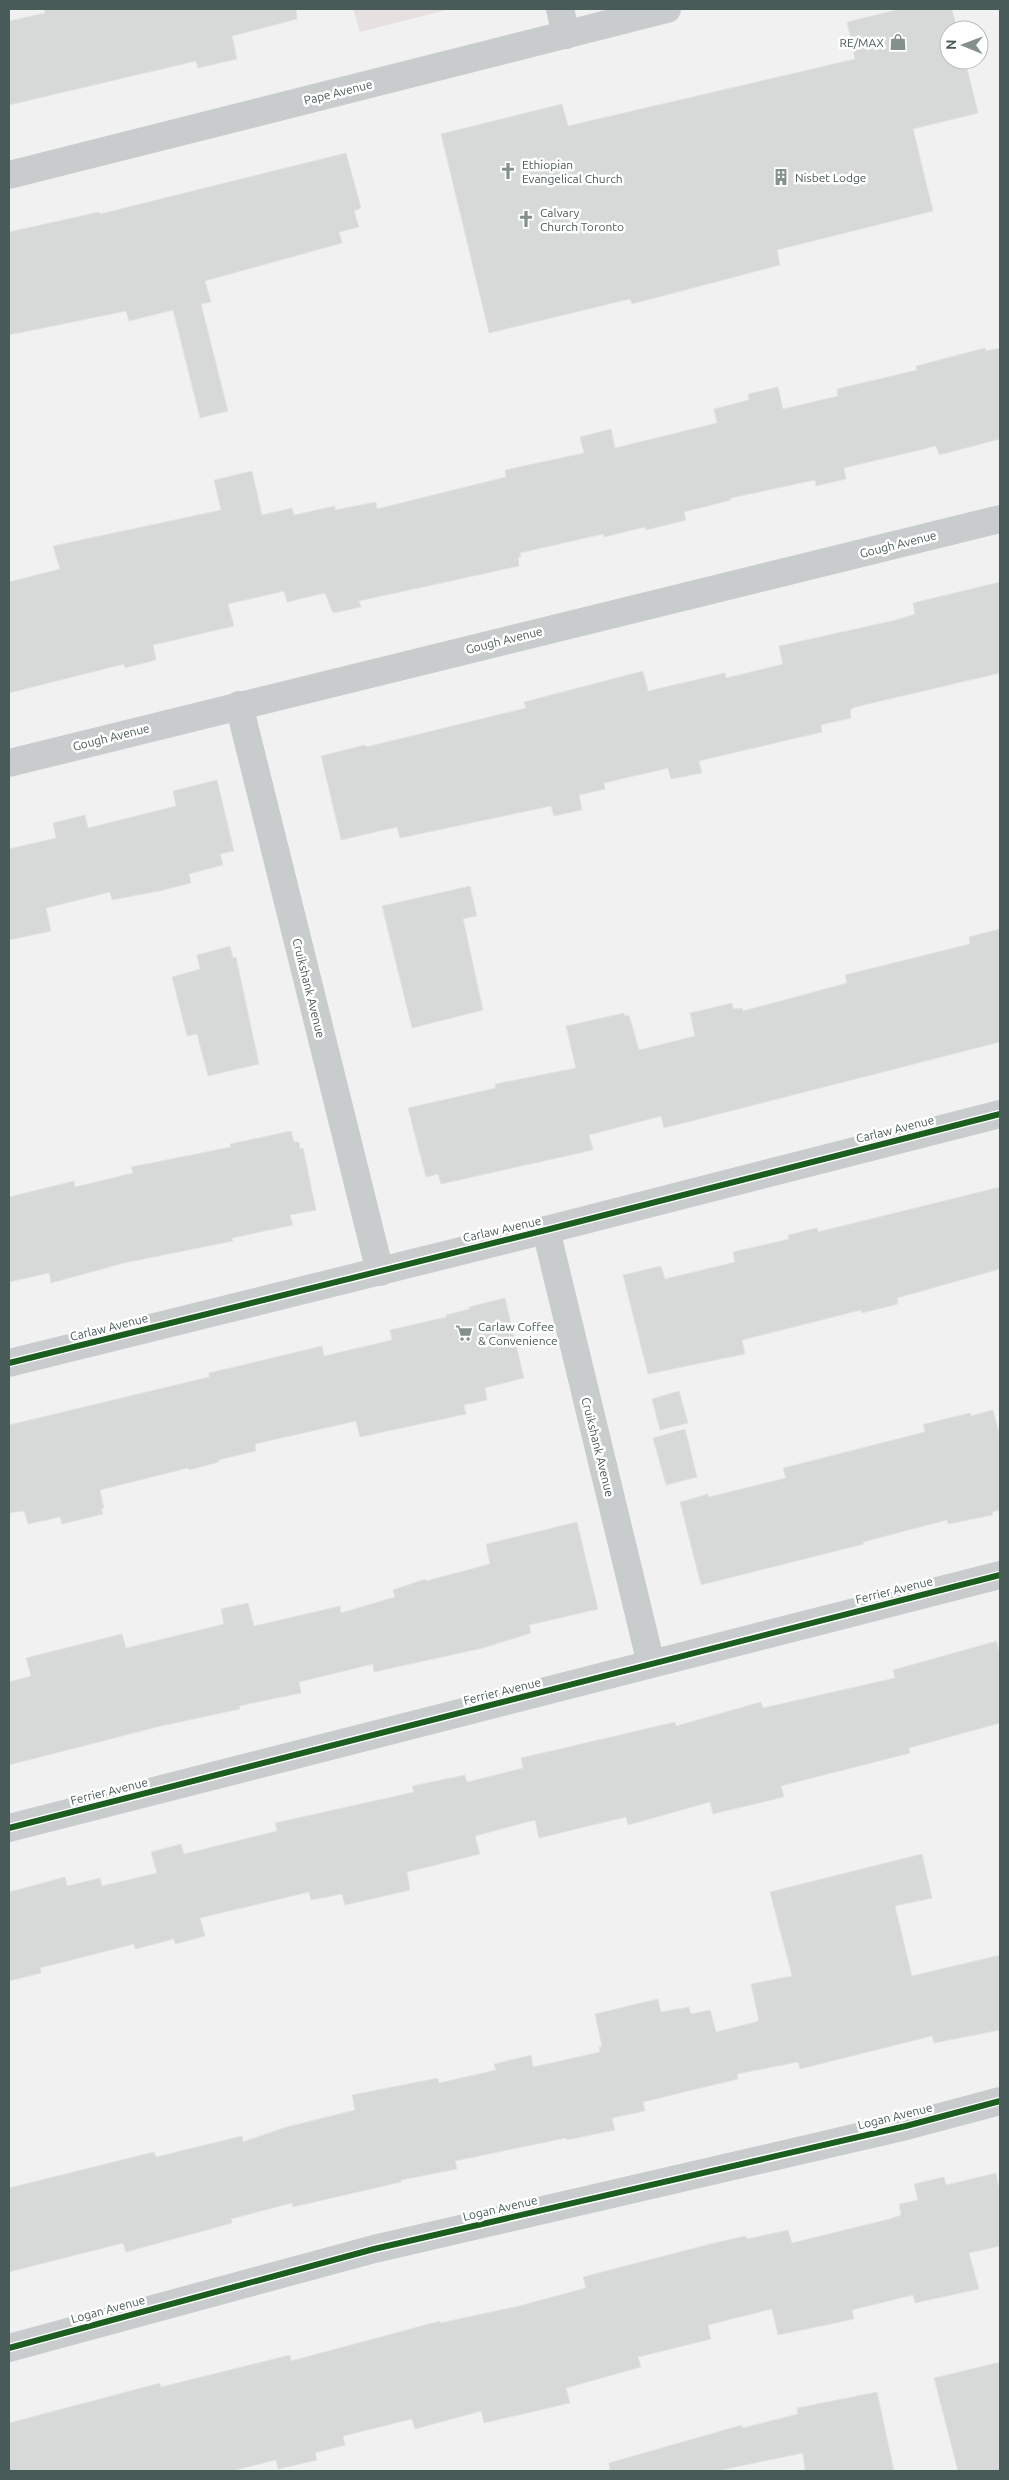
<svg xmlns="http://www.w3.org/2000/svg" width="1009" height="2480" font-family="Ubuntu,sans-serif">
<rect width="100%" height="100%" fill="#f1f1f1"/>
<!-- commercial -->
<polygon fill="#e6e1e0" points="353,9 450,9 360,32"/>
<!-- building -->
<g fill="#d7d9d9" stroke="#e2e3e3">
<polygon points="44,9 296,9 297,19 232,36 237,59 198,68 196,61 9,105 9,21 45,13"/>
<polygon points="900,9 952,9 957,30 949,30 949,60 965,60 978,113 913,129 933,211 777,250 780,265 632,304 630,299 489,333 441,134 562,104 568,126 855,59 847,22"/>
<polygon points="346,153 361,208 354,211 359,227 339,232 342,243 205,281 211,302 201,304 228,411 200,418 173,310 129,321 126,311 9,335 9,232 99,212 100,214"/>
<polygon points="985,348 986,351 1000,348 1000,439 939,455 936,446 844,468 846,479 816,486 815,480 731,498 731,500 684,512 686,520 646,530 645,527 604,537 603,534 520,553 521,557 518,557 519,566 359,601 361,607 333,613 325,593 287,602 284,591 228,604 234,626 153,645 156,660 125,668 124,664 9,693 9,582 60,569 53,546 221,510 214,480 252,471 262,515 292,508 294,515 335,506 335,510 376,502 377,509 506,477 505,470 584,453 580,437 611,429 615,448 717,423 714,409 749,400 748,394 778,387 783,409 838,396 837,389 917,370 916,366"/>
<polygon points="1000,582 1000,673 855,707 850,710 851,718 821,725 822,732 699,761 702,773 671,779 668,768 604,783 605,789 579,795 582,810 554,816 551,806 400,838 397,827 341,840 321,756 365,745 366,747 526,708 524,702 643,671 648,691 725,673 726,678 783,664 779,646 896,620 915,614 913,603"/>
<polygon points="217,780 234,851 220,854 223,865 189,874 191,883 159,891 112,900 110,892 46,908 51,931 9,940 9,849 56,838 53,823 85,815 88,828 176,806 173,791"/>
<polygon points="470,886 477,916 463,919 483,1010 412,1028 382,906"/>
<polygon points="1000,929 1000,1042 664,1128 661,1116 589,1135 593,1150 441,1184 438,1174 426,1177 408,1108 496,1088 495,1084 576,1068 566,1026 624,1013 625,1016 629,1015 639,1050 695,1036 690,1013 732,1003 733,1009 742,1008 743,1011 847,983 845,975 970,944 969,937"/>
<polygon points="230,946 233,958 236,957 259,1064 208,1076 197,1034 187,1036 172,977 200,969 197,955"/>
<polygon points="291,1131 294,1142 299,1142 300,1149 303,1148 316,1210 290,1215 293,1225 232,1238 233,1241 124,1263 51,1283 49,1273 9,1282 9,1197 74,1181 75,1187 133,1173 131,1167 231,1147 230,1144"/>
<polygon points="1000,1187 1000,1269 897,1298 898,1304 862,1313 861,1310 742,1340 745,1354 648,1374 623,1275 661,1266 665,1279 735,1262 733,1252 789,1239 788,1235 817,1228 818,1232"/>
<polygon points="505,1298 524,1378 485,1388 487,1400 464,1405 466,1414 360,1437 356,1421 255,1444 256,1451 218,1460 219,1462 189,1470 188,1468 100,1490 104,1508 101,1509 103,1514 62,1524 60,1517 28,1524 24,1511 9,1513 9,1425 209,1377 209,1373 322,1346 324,1356 392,1340 390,1330 447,1317 446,1315 470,1309 469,1307"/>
<polygon points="679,1391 688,1423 660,1430 652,1399"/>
<polygon points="993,1410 1000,1437 1000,1510 992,1512 993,1515 948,1524 947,1520 863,1542 864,1544 701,1585 680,1502 708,1494 709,1497 786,1478 783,1468 925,1432 923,1425 925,1424 970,1413 971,1416"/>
<polygon points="685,1429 697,1477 666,1485 653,1438"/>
<polygon points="577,1522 598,1609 529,1625 531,1633 483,1648 374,1672 373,1664 299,1682 301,1693 239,1706 240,1709 161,1726 9,1765 9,1682 31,1676 26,1658 122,1634 126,1648 224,1624 221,1609 248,1603 254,1626 340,1606 341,1613 395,1597 393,1590 425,1579 426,1581 490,1564 486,1544"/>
<polygon points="997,1641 1000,1658 1000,1723 909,1748 910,1753 781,1786 784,1797 713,1814 710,1802 628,1825 626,1817 539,1838 535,1820 475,1836 480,1854 407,1872 410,1890 345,1905 342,1894 311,1900 309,1892 200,1918 205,1936 175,1944 174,1939 135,1949 134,1944 40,1968 41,1973 9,1981 9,1892 65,1877 67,1886 100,1878 102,1886 157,1873 151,1852 181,1844 184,1854 277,1831 275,1823 414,1792 412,1786 465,1775 467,1782 523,1768 521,1758 675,1722 676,1726 761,1702 763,1708 895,1678 893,1670"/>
<polygon points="922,1854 932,1898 895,1906 912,1976 1000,1955 1000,2030 934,2043 932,2036 800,2069 798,2062 737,2074 738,2079 643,2102 645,2111 612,2118 615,2130 567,2140 566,2138 455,2161 457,2169 401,2180 401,2182 293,2207 292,2203 231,2219 232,2223 126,2252 123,2243 9,2272 9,2188 154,2152 156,2157 242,2136 243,2142 283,2128 355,2110 352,2095 438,2078 439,2083 496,2070 494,2064 531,2055 533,2067 600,2052 599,2047 602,2047 595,2014 658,1999 661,2012 689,2007 691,2014 710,2010 716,2032 759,2021 751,1984 792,1976 770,1892"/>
<polygon points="996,2173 1000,2192 1000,2246 969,2253 979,2289 915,2303 913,2295 852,2310 854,2319 778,2335 772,2309 708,2325 711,2339 638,2357 641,2367 566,2388 570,2403 484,2423 481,2411 415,2429 412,2419 343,2436 345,2445 315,2453 317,2460 278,2469 276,2460 231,2471 9,2471 9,2423 160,2383 161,2387 290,2355 291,2361 440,2321 440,2323 519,2306 586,2288 583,2277 714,2243 746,2236 747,2239 788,2230 792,2243 890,2219 901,2215 899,2204 918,2200 914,2184 944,2177 946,2185"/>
<polygon points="1000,2362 1000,2471 958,2471 934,2378"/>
<polygon points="877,2392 894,2471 805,2471 803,2453 716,2471 610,2471 609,2463 742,2425 742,2428 798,2414 797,2408"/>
</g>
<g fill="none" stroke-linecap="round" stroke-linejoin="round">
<!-- street -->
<g stroke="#c8cccc" stroke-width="28">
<polyline points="560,9 566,35"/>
<polyline points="239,705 380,1272"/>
<polyline points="9,763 1000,519"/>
<polyline points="546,1230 651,1664"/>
<polyline points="9,1363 546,1230 1000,1114"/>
<polyline points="9,1828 1000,1575"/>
<polyline points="9,2348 374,2249 906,2126 1000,2101"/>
</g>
<!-- secondary -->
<polyline stroke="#c8cccc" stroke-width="28" points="9,175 667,9"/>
<!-- cycleway casing -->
<g stroke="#fff" stroke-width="9">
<g id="cycleway">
<polyline points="9,1363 546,1230 1000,1114"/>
<polyline points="9,1828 1000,1575"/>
<polyline points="9,2348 374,2249 906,2126 1000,2101"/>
</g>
</g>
<!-- cycleway -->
<use href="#cycleway" stroke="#1b5e20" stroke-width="6"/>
</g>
<!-- icons -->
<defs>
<g id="shop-bare" transform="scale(1.35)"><path d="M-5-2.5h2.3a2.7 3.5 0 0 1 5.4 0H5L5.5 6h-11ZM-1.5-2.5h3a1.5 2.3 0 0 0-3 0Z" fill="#84908e" stroke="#fff" stroke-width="2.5" paint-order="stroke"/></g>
<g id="church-bare" transform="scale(1.35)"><path d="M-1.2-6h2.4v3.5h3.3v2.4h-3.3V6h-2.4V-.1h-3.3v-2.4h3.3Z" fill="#84908e" stroke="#fff" stroke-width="2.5" paint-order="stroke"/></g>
<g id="building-bare" transform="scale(1.35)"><path d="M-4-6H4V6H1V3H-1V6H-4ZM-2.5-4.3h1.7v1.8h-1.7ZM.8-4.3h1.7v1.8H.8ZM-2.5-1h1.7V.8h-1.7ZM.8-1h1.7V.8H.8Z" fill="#84908e" stroke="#fff" stroke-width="2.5" paint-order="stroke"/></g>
<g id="supermarket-bare" transform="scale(1.35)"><path d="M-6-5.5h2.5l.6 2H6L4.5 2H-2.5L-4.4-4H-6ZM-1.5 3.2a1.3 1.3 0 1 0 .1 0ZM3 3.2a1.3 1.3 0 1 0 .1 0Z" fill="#84908e" stroke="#fff" stroke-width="2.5" paint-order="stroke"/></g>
</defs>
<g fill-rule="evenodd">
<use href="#shop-bare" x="898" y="42"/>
<use href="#church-bare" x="508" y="171"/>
<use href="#building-bare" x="781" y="177"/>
<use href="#church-bare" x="526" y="219"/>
<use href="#supermarket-bare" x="464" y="1333"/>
</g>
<g text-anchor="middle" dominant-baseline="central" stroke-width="5" stroke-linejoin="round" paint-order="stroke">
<!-- poi labels -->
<g font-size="12" fill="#495b59" stroke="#fff" text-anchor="start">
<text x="884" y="42" text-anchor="end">RE/MAX</text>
<text x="522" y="164">Ethiopian<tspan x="522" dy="14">Evangelical Church</tspan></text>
<text x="795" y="177">Nisbet Lodge</text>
<text x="540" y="212">Calvary<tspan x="540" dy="14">Church Toronto</tspan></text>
<text x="478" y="1326">Carlaw Coffee<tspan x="478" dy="14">&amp; Convenience</tspan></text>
</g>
<!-- street labels -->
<g font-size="12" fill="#495b59" stroke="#fff">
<text transform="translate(338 92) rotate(-14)">Pape Avenue</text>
<text transform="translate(898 544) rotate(-14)">Gough Avenue</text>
<text transform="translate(504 640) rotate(-14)">Gough Avenue</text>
<text transform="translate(111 737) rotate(-14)">Gough Avenue</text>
<text transform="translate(309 988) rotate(76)">Cruikshank Avenue</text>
<text transform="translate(895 1129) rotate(-14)">Carlaw Avenue</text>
<text transform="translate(502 1229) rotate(-13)">Carlaw Avenue</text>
<text transform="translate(109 1327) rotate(-14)">Carlaw Avenue</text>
<text transform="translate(598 1447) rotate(76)">Cruikshank Avenue</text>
<text transform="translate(894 1590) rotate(-14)">Ferrier Avenue</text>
<text transform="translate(502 1691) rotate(-14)">Ferrier Avenue</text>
<text transform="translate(109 1791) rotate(-14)">Ferrier Avenue</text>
<text transform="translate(895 2116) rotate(-14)">Logan Avenue</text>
<text transform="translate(500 2208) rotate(-13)">Logan Avenue</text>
<text transform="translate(108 2309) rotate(-15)">Logan Avenue</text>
</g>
</g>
<!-- border -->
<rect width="1009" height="2480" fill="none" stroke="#495b59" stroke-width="20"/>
<!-- north arrow -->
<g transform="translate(964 45) rotate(271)"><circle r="24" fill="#ffffff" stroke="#b6bdbd"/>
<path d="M0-4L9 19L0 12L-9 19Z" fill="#84908e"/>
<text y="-8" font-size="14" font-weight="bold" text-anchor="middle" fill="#495b59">N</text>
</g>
</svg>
